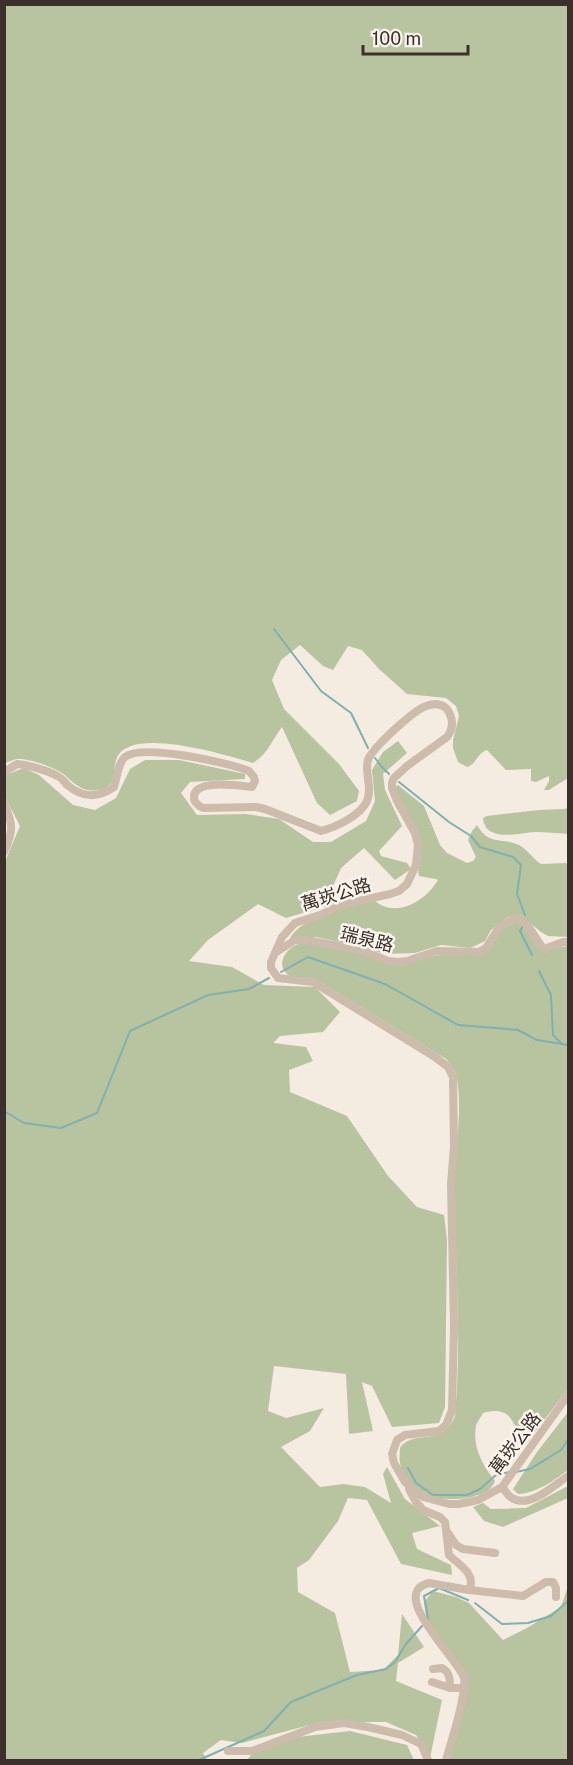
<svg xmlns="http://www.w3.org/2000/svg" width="573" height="1765" font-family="'Public Sans','Noto Sans TC',sans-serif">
<rect width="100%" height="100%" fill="#f4ebe1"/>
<!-- green -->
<g fill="#b8c4a0">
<path d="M4,5H568V778L549,790H544L549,781V776L536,782L531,781V769L506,770L487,750C477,753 476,765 467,767L458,762L453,748V740L459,716L456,706L446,698L407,694L379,669L362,650L348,646L333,670L323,666L300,645L281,660L272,680L284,709L339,764L359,791L357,801L330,815L317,803L282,727C271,741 269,753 253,763C223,754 160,736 131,746C111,753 117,767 112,781C109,789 96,792 88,790C77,788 70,779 62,773C51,766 30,759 18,759C14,759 9,762 5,763Z"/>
<polygon points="398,741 407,753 383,774 385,790 402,826 379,851 381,856 407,863 411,869 395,880 364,848 341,868 333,886 336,903 286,918 258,904 208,940 189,961 232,967 264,985 315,987 340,1012 323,1032 280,1036 273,1043 306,1047 313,1061 289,1070 290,1092 347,1116 388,1176 417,1207 444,1215 447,1240 445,1407 439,1423 392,1427 372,1386 362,1382 373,1431 349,1434 346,1374 274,1366 268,1411 286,1418 324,1408 310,1431 281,1447 320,1487 343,1484 365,1487 391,1503 383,1474 387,1467 405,1499 440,1526 412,1533 417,1549 451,1565 452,1575 401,1564 367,1500 348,1498 338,1521 309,1560 297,1568 298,1592 335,1613 350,1672 383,1670 398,1655 402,1614 424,1647 398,1663 396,1681 442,1700 430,1758 416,1735 386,1722 321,1722 242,1743 221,1740 203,1753 207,1760 5,1760 4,864 20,826 5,797 5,775 24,768 39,775 73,805 95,810 116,798 130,769 145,760 179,760 245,774 245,779 190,782 181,793 197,815 245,814 279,819 313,842 331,842 366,821 375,801 372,770 383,752"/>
<path d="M398,785L424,806L440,845L447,853L467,863L473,861L476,857L468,840L472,831L477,825C489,846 501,837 519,845C527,849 533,859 541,864L566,863L568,866V937L548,936L541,932L520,915L509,917L502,921L491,930L485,941L477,945L470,948L441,945L415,953L384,954L359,946L316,937L290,938C302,917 351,905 374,900C395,919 425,902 438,880L436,879L419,876C416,868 424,856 420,844C416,828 402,804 394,788Z"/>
<path d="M568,808V834C558,833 546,832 535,832C520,833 485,843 483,818L487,816L539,810L564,809Z"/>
<path d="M516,922L525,926L536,944L556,948L568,946V1385L567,1390L525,1445H521C515,1422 510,1405 483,1413C481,1417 477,1422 476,1426C472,1447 483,1466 495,1481C489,1500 447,1502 431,1496C417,1491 402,1477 400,1463C399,1458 400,1453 400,1448C414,1428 441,1449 455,1416C462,1340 455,1264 454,1188C454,1152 463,1115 457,1079C456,1071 451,1065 446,1059L320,982C312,979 292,977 288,975C273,963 290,943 304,943C317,943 347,949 359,953C371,957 383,963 394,965C407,968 418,959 430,957C445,953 461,955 477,955L502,928Z"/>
<path d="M568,1412V1470C553,1481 537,1493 518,1494L513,1489L537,1452Z"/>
<polygon points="568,1486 568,1498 503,1527 484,1521 473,1507 483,1503 491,1509 526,1508"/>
<polygon points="568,1586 568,1760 449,1760 466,1676 428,1628 424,1602 433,1591 456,1597 469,1603 503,1640 527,1628 561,1607"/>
<polygon points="350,1731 407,1745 414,1760 247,1760 252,1754 297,1737"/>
</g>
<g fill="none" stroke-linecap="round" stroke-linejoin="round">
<!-- stream -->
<g stroke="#7fb0b2" stroke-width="2">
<polyline points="274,629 321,691 351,713 368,748"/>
<polyline points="375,758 382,767 389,774"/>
<polyline points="399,782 449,822 471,836 480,847 513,857 521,865 517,894 525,915"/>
<polyline points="523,926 520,931 532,955"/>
<polyline points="539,971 551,995 553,1035 561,1043"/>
<polyline points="281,972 308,957 385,984 458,1025 518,1030 537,1040 568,1045"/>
<polyline points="4,1111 24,1123 61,1128 97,1113 130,1031 208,995 249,989 269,978"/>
<polyline points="408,1468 416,1483 433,1495 467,1495 480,1489 496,1475 510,1472"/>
<polyline points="516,1472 530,1469 561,1450 568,1440"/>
<polyline points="475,1603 502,1624 528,1623 551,1616 568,1601"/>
<polyline points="428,1619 424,1596 439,1588 468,1600"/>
<polyline points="199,1760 264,1731 291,1702 357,1675 386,1669 395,1662 406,1644 422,1626"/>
</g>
<!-- minor -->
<g stroke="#cdbbac" stroke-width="8">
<path d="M4,772L17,764C28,765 50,771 59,777C60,777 66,783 66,784C82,798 97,799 114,787C117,778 118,763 125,757C142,743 229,763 249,771L254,777L255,781L252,787C241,786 193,778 194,798C194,803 199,806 203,808L256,807L265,809L321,831C336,827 360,816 367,801C373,788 364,772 368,760C373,747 413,711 426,706C434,703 441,703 447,709C453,718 454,728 447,737L407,766L394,778L392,783V788L397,801L415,833L418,845L416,865L407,884L399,891L390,894L341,905L320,915L295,923L282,937L271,962V968L278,978L313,982L435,1057L448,1067L453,1077L454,1146L451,1184L454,1327L452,1410L446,1425L439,1431L405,1435L397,1440L392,1454L394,1463L405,1482L423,1497L449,1504H459L478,1500L502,1487L568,1395"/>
<path d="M4,803C13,824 14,831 4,852"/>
<path d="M275,953L295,940H306L361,950L388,961L398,962L407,961L437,951L479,952L486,948L500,926L517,918C530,923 535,939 544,949L563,942H568"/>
<path d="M502,1487C505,1490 508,1496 512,1498C530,1509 554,1485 568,1476"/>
<path d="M409,1489L416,1502L423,1510L440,1517L445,1522L449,1555C459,1565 477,1574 469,1590L429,1583C386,1593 460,1661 464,1678C467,1695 451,1742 446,1760"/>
<polyline points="448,1533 456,1545 463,1549 495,1553"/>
<polyline points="469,1590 523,1596 546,1582 553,1582 556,1588 556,1597"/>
<path d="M433,1669L442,1668C450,1672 450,1680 450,1688"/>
<polyline points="432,1682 450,1688 465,1688"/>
<polyline points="228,1751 252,1751 315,1727 344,1723 368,1727 402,1735 421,1744 428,1760"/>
</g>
</g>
<g text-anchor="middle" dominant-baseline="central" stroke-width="5" stroke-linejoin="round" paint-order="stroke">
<!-- street labels -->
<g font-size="18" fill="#3b302b" stroke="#fbf5ee">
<text transform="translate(336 894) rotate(-17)">萬崁公路</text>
<text transform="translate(367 939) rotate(14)">瑞泉路</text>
<text transform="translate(515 1443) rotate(-53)">萬崁公路</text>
</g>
</g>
<!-- border -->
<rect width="573" height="1765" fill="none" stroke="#3b302b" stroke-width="12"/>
<!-- scale -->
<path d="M363 45v9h105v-9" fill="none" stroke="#3b302b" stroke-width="3"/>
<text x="372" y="45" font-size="18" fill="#3b302b" stroke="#fbf5ee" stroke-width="4.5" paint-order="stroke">100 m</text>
</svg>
